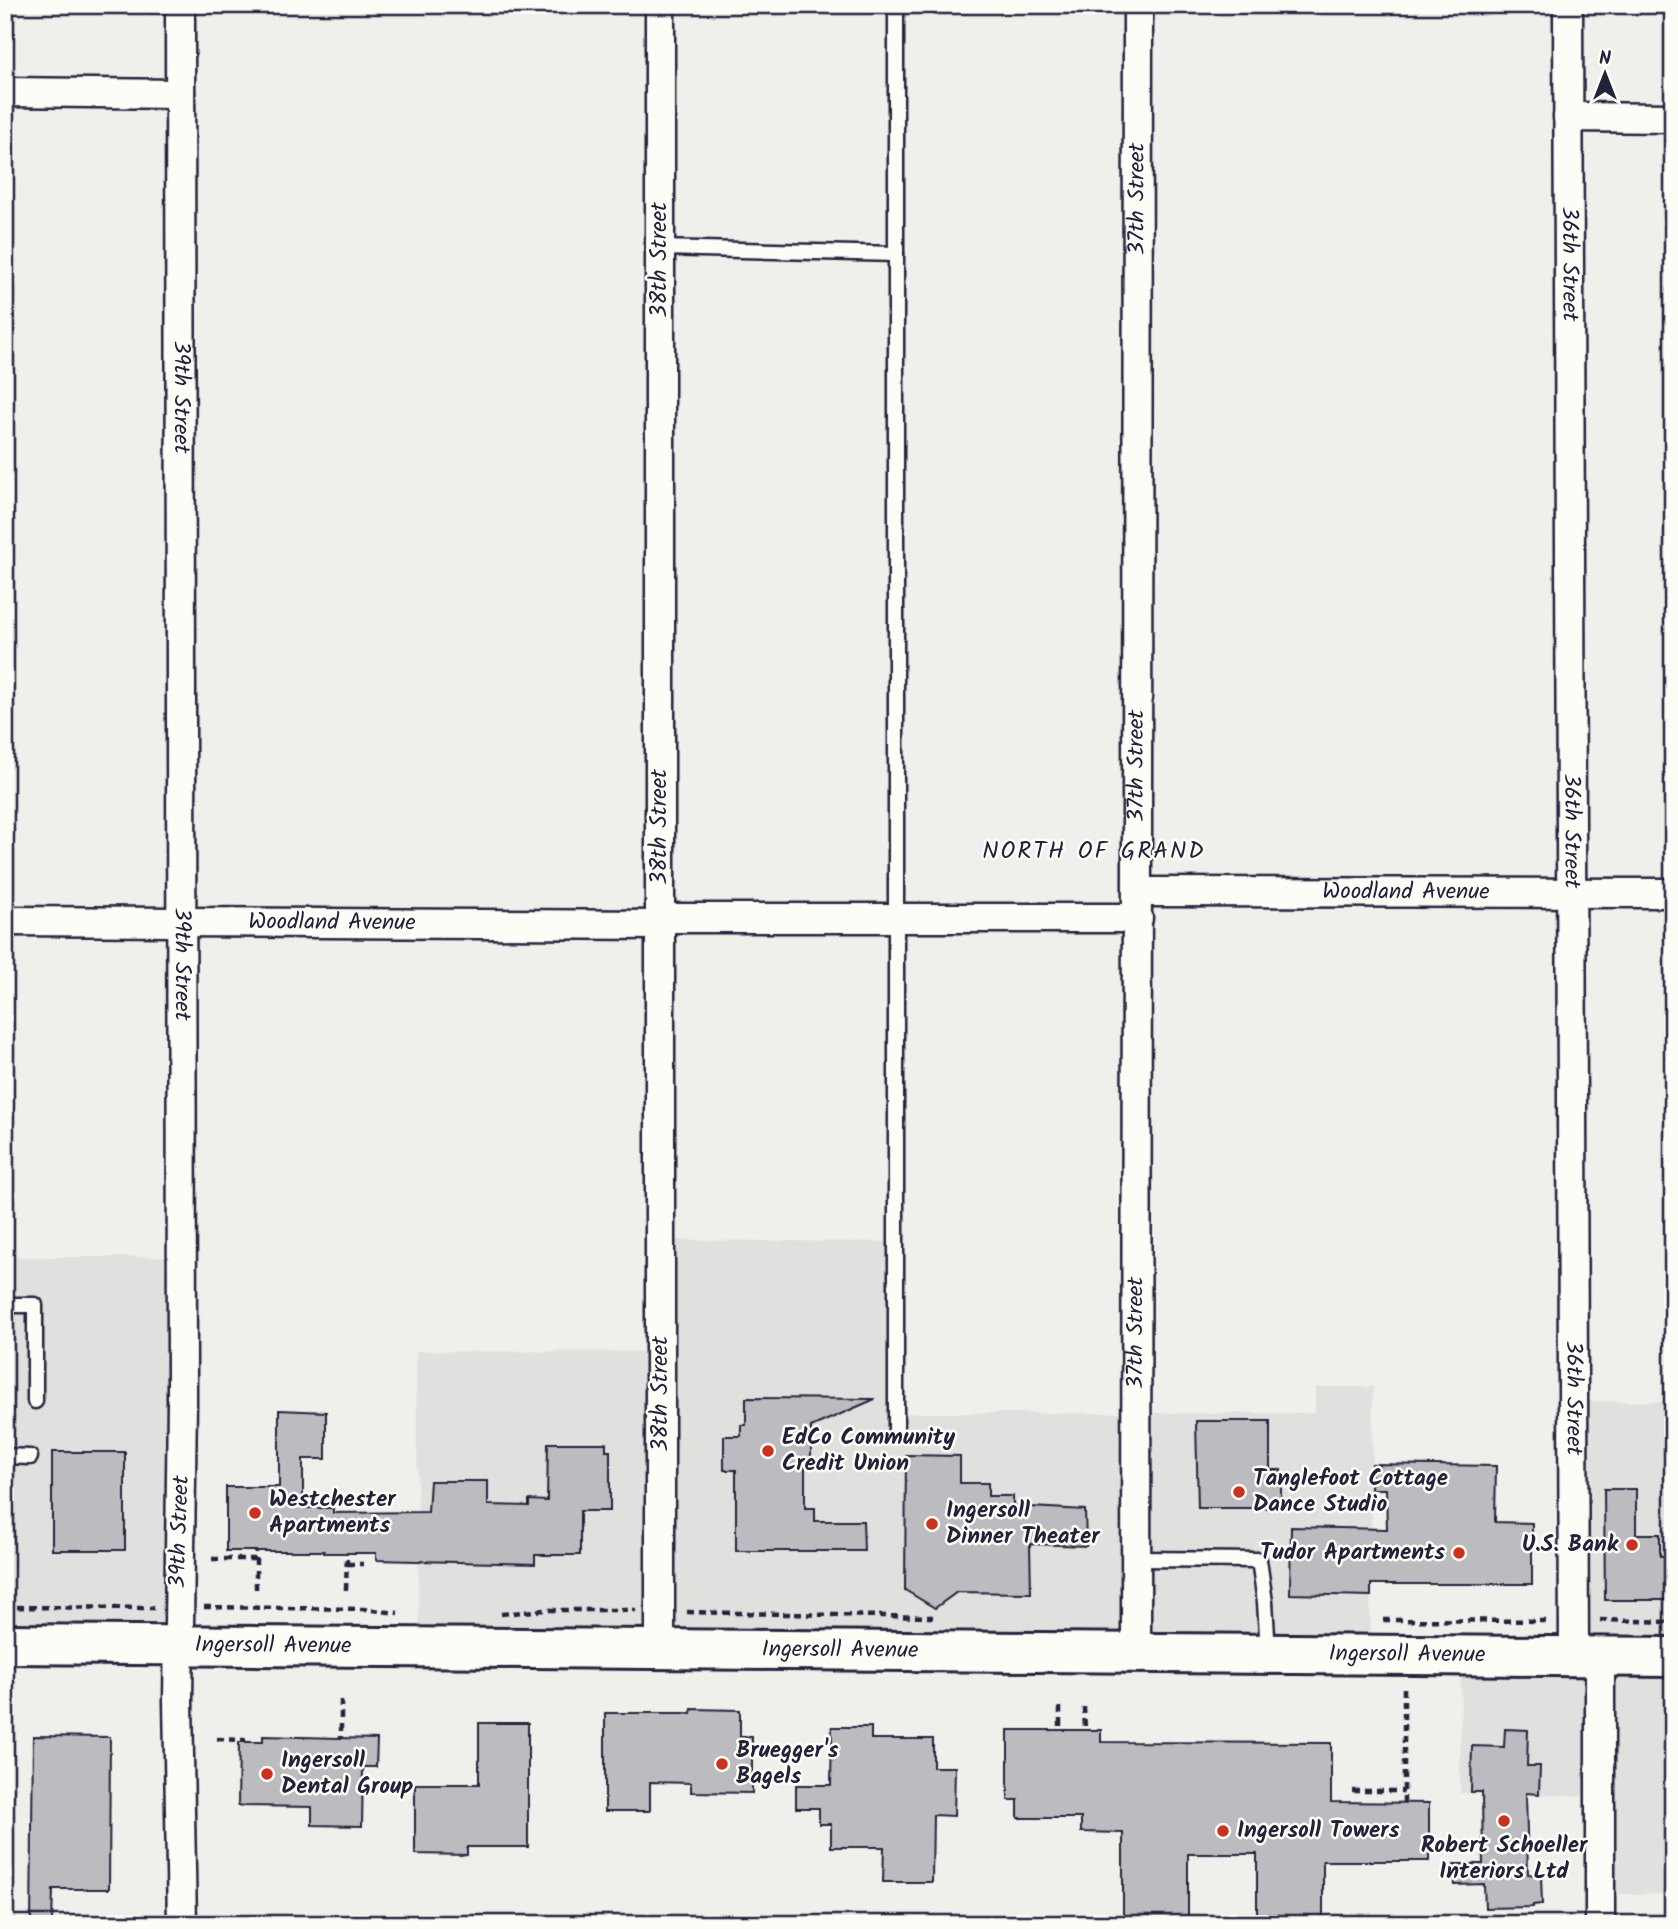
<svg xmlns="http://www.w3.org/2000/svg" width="1678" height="1929" font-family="Kalam,sans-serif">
<rect width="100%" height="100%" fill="#f0efec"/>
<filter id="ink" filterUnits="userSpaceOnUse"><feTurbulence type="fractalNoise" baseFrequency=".0143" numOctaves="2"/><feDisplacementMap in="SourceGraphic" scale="14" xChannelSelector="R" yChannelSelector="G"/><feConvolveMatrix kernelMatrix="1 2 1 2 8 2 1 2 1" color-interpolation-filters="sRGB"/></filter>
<g filter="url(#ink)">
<!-- built -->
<g fill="#e0e0df">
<polygon points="661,1240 896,1242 897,1413 1315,1413 1315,1387 1373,1387 1370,1655 419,1647 416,1351 660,1352"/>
<polygon points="5,1257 182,1257 178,1645 5,1644"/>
<polygon points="1572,1401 1673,1402 1673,1894 1600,1894 1600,1796 1460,1793 1461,1656 1573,1656"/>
</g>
<!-- building -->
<g fill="#bcbcc0" stroke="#22223b" stroke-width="2">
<polygon points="746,1398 875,1399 811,1427 811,1465 805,1465 805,1508 815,1508 815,1521 863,1521 864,1551 736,1551 736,1470 724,1470 724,1436 741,1436 741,1425 746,1425"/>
<polygon points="279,1410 326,1412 326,1459 303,1459 303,1508 333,1508 333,1513 428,1512 430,1481 488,1481 488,1505 529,1506 529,1500 547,1501 548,1443 606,1443 606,1451 610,1451 610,1511 580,1511 580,1555 535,1555 535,1564 376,1560 376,1553 324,1553 324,1551 226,1551 226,1487 279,1487"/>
<polygon points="1196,1421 1270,1421 1270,1470 1281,1470 1281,1508 1198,1508"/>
<rect x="52" y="1452" width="73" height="98"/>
<polygon points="906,1455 960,1456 960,1483 988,1483 988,1496 1013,1496 1013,1506 1085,1510 1086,1546 1030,1544 1031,1593 957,1592 935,1608 905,1590"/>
<polygon points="1372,1464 1496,1466 1495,1522 1532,1523 1532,1584 1371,1584 1371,1596 1290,1594 1291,1527 1387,1529 1386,1489 1371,1489"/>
<polygon points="1604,1489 1636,1489 1636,1534 1660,1534 1660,1556 1673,1556 1673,1600 1605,1600"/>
<polygon points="692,1709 740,1710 740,1737 752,1737 752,1793 691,1792 691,1783 650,1782 650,1811 605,1811 605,1713 691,1713"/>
<polygon points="479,1723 528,1723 528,1847 467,1847 467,1855 415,1854 415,1784 479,1784"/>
<polygon points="832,1727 871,1727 871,1739 933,1739 933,1767 955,1767 954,1816 933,1815 932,1882 883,1882 884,1847 831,1847 831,1824 819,1824 819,1808 796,1808 796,1785 831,1785"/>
<polygon points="1505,1729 1528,1730 1527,1766 1540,1766 1539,1794 1526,1793 1528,1874 1541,1876 1542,1904 1533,1905 1533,1907 1485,1908 1484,1884 1455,1885 1454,1864 1483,1864 1482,1792 1471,1792 1472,1746 1504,1747"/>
<polygon points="1008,1730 1101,1730 1101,1742 1331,1743 1331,1802 1429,1803 1429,1861 1323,1861 1323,1924 1257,1924 1257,1854 1188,1854 1188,1924 1123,1924 1123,1833 1081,1832 1081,1818 1018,1818 1018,1800 1008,1800"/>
<polygon points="33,1736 110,1737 109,1889 53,1889 52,1924 31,1924"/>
<polygon points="263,1736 377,1739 376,1767 363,1767 362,1826 312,1825 312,1807 238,1806 239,1742 263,1742"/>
</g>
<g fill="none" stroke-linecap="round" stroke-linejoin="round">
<!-- service casing -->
<g stroke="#22223b" stroke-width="19">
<g id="service">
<polyline points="896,5 896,1430"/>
<polyline points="660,248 896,254"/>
<polyline points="5,1305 35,1305 35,1401"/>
<polyline points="5,1456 30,1457"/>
<polyline points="1137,1559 1259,1560 1265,1602 1268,1653"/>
</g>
</g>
<!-- minor casing -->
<g stroke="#22223b" stroke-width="33">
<g id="minor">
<path id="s1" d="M180,5L182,1402L178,1700L182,1924"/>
<polyline points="660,5 660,1649"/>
<path id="s2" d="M1568,5L1574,1656"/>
<polyline points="5,92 180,94"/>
<polyline points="1568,117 1673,118"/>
<path id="s3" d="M1138,892L1673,893"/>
<polyline points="660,918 1138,918"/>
<path id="s4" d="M5,921L660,925"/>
<path id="s5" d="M1136,1653L1138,5"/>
<polyline points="1600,1924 1600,1657"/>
</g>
</g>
<!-- secondary casing -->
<g stroke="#22223b" stroke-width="44">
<g id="secondary">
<path id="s6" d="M5,1644L1673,1657"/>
</g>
</g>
<!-- path -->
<g stroke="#22223b" stroke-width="4.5" stroke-dasharray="7 5" stroke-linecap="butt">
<polyline points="212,1559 256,1559"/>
<polyline points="347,1564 363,1564"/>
<polyline points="256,1589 256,1551"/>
<polyline points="346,1590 347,1553"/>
<polyline points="5,1607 154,1608"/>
<polyline points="204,1607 363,1609 398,1613"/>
<polyline points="687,1612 933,1617"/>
<polyline points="501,1614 545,1610 636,1610"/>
<polyline points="1383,1620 1549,1621"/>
<polyline points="1600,1620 1673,1622"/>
<polyline points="341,1700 341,1739"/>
<polyline points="1060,1707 1060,1730"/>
<polyline points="1084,1707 1085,1730"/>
<polyline points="217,1739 244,1740 244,1742"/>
<polyline points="1352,1791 1404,1791"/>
<polyline points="1404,1803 1404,1684"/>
</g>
<!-- service -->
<use href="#service" stroke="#fdfcf7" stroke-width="14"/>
<!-- minor -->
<use href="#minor" stroke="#fdfcf7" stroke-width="28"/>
<!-- secondary -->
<use href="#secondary" stroke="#fdfcf7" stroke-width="38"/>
</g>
</g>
<!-- markers -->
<g fill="#c8321e" stroke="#fdfcf7" stroke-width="2.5">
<circle cx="768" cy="1451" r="7"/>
<circle cx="1239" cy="1492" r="7"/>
<circle cx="255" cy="1513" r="7"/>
<circle cx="932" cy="1524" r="7"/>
<circle cx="1632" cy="1545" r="7"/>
<circle cx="1459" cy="1553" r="7"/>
<circle cx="722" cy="1764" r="7"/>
<circle cx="267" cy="1774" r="7"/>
<circle cx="1504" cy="1821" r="7"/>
<circle cx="1223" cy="1831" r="7"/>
</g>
<g text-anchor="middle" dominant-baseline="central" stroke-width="5" stroke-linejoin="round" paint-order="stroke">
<!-- street labels -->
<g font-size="23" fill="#22223b" stroke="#fdfcf7">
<text stroke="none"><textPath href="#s5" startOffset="1454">37th Street</textPath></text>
<text transform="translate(660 260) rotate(-90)">38th Street</text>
<text stroke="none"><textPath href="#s2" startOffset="259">36th Street</textPath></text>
<text stroke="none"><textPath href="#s1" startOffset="392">39th Street</textPath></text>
<text stroke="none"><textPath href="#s5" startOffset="887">37th Street</textPath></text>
<text transform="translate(660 827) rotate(-90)">38th Street</text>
<text stroke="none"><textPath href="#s2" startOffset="826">36th Street</textPath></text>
<text stroke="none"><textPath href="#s3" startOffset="268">Woodland Avenue</textPath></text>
<text stroke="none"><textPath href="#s4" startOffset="327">Woodland Avenue</textPath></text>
<text stroke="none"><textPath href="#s1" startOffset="959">39th Street</textPath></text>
<text stroke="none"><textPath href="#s5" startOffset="320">37th Street</textPath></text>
<text transform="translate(661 1394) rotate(-90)">38th Street</text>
<text stroke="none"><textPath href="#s2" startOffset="1393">36th Street</textPath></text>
<text transform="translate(180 1532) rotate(-88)">39th Street</text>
<text stroke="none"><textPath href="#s6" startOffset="268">Ingersoll Avenue</textPath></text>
<text stroke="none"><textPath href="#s6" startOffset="835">Ingersoll Avenue</textPath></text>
<text stroke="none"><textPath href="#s6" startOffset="1402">Ingersoll Avenue</textPath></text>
</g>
<!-- poi labels -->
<g font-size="23" font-weight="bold" fill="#22223b" stroke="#fdfcf7" text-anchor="start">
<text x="782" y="1438">EdCo Community<tspan x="782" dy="26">Credit Union</tspan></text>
<text x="1253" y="1479">Tanglefoot Cottage<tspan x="1253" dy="26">Dance Studio</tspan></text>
<text x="269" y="1500">Westchester<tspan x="269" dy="26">Apartments</tspan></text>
<text x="946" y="1511">Ingersoll<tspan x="946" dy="26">Dinner Theater</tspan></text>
<text x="1618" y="1545" text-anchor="end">U.S. Bank</text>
<text x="1445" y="1553" text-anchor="end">Tudor Apartments</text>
<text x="736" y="1751">Bruegger's<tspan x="736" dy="26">Bagels</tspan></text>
<text x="281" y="1761">Ingersoll<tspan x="281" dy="26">Dental Group</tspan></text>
<text x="1237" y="1831">Ingersoll Towers</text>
<text x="1504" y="1846" text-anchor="middle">Robert Schoeller<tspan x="1504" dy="26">Interiors Ltd</tspan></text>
</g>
<!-- neighbourhood labels -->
<g font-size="24" letter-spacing="2" fill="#22223b" stroke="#fdfcf7">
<text x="1094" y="851">NORTH OF GRAND</text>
</g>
</g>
<!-- margin -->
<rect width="1678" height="1929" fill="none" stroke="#fdfcf7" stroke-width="28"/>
<rect x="14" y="14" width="1650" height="1901" fill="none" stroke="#22223b" stroke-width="2.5" filter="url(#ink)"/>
<!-- north arrow -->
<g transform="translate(1605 74)" stroke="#fdfcf7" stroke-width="5" paint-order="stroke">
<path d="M0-5L12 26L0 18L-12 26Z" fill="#22223b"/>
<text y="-10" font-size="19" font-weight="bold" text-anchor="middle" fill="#22223b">N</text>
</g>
</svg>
